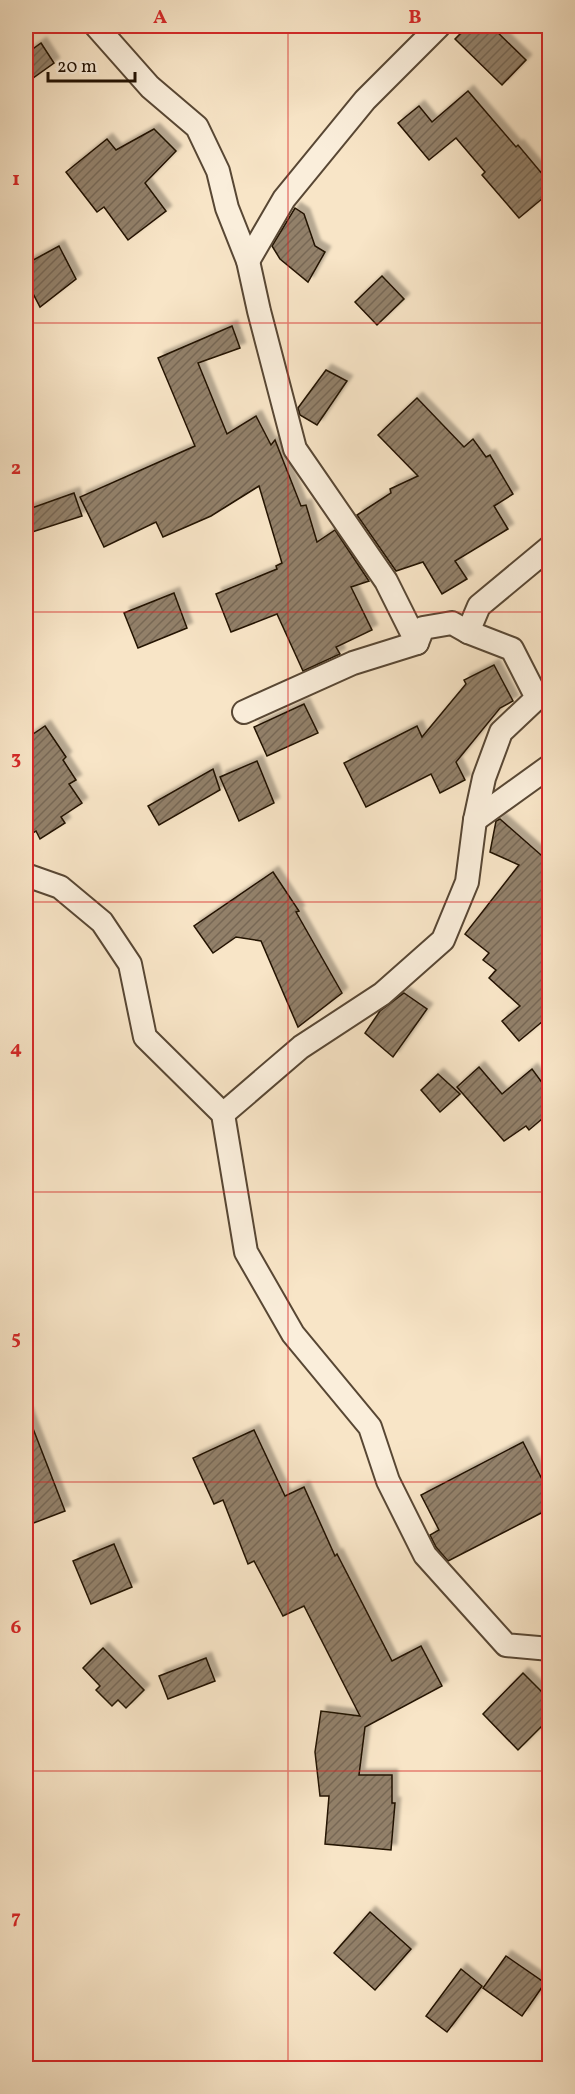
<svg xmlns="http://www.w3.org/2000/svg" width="575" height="2094" font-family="Vollkorn,serif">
<defs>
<pattern id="building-hatch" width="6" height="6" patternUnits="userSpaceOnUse" patternTransform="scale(1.5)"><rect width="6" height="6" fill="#928069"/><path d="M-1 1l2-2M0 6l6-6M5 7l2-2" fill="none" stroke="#776754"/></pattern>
<filter id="shadow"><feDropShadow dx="5.5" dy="-5.5" stdDeviation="1.5" flood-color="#0004"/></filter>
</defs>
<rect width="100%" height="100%" fill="#f8e5c7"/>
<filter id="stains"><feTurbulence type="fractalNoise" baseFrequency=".00333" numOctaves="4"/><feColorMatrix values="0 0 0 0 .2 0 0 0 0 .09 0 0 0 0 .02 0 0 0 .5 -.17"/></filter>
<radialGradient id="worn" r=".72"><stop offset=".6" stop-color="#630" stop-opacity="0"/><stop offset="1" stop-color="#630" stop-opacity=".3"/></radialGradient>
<!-- building -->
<g fill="url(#building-hatch)" stroke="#231203" stroke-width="1.5" filter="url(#shadow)">
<polygon points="468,26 491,26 526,60 502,85 455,39"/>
<polygon points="41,43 54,63 26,83 26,54"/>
<polygon points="468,91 516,147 518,145 549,182 549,193 519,218 482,175 485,172 456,138 429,160 398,123 419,106 432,122"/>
<polygon points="154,129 176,151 145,183 166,211 128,240 104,207 97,212 66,172 107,139 116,150"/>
<polygon points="295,208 304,214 315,246 325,252 308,282 280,259 272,246"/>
<polygon points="59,246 76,279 40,307 26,280 26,264"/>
<polygon points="382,276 404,299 377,325 355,302"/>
<polygon points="232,326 240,348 198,363 227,434 256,416 271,445 275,440 301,506 306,505 317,542 335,530 369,581 351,587 372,630 336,647 340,654 303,671 277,614 231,632 216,594 277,569 276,566 282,563 259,486 211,516 163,537 156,522 104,547 80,497 195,446 158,358"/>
<polygon points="326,370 347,381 317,425 300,415 298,408"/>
<polygon points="417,398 464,447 473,439 486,457 490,455 513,494 494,506 508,529 455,561 467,579 442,594 423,562 396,571 357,515 391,493 390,489 418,476 378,435"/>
<polygon points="74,493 82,516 26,534 26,510"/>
<polygon points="174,593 187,628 138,648 124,613"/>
<polygon points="494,665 513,701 500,708 456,762 465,780 440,793 431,774 366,807 344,763 417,726 422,737 466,684 464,680"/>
<polygon points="304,704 318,733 267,756 254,727"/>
<polygon points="45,726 66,757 63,760 76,780 69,784 82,803 61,817 65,823 40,839 36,831 26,837 26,739"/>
<polygon points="257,761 274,803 239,821 220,777"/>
<polygon points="213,769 220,790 159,825 148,806"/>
<polygon points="500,819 549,862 549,1016 519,1041 502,1021 520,1006 489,978 496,970 483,960 489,953 465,934 519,865 490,852 496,821"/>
<polygon points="273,872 299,911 296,912 342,993 298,1027 261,941 236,937 213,953 194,926"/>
<polygon points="404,993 427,1009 393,1057 365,1033 380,1011"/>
<polygon points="479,1067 502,1094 532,1069 549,1092 549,1113 529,1130 526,1126 504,1141 457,1087"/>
<polygon points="438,1074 460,1094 440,1112 421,1090"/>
<polygon points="26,1413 27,1413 65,1511 26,1526"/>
<polygon points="254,1430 285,1496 304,1487 335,1556 337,1554 392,1661 421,1646 442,1686 365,1727 359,1775 392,1775 392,1803 395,1803 391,1850 325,1844 329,1796 320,1796 315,1752 321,1711 360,1716 304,1606 283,1616 254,1561 248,1564 223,1500 214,1504 193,1458"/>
<polygon points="523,1442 549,1493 549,1509 448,1561 436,1547 430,1535 439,1530 421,1495"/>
<polygon points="114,1544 132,1587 91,1604 73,1561"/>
<polygon points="103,1648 144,1690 126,1708 118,1700 112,1706 96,1690 100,1686 83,1668"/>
<polygon points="206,1658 215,1681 168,1699 159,1676"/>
<polygon points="523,1673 549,1699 549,1719 518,1750 483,1714"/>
<polygon points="370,1912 411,1949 375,1990 334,1953"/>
<polygon points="506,1956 545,1983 522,2016 483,1988"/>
<polygon points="461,1969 482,1986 447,2032 426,2016"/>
</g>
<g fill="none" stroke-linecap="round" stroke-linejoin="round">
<!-- minor casing -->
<g stroke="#584734" stroke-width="26">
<g id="minor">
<polyline points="96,26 150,87 197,127 218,171 227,208 248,261 259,311 295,449 386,581 417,643"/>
<polyline points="248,261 284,199 365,100 439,26"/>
<polyline points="468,632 479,606 550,547"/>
<polyline points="475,820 550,766"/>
<polyline points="26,875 60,887 102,922 130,964 145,1037 223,1114 246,1252 293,1334 370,1427 388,1481 425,1555 506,1645 550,1649"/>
<polyline points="223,1114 301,1047 382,994 443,940 467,882 475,820 484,778 501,732 537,698 512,649 468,632 452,623 423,628 417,643 353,663 244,712"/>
</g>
</g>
<!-- minor -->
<use href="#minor" stroke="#faeedb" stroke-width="22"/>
</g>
<!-- grid -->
<path fill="none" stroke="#d62828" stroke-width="1.5" stroke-opacity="0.55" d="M288,26V2068M26,323H550M26,612H550M26,902H550M26,1192H550M26,1482H550M26,1771H550"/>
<!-- margin -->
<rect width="575" height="2094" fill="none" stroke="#f8e5c7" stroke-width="66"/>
<!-- scale -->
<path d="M48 72v9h87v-9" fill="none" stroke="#231203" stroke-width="3"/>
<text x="57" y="72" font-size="18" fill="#231203" stroke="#faeedb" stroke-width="4.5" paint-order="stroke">20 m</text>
<rect x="33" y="33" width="509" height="2028" fill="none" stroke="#d62828" stroke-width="2"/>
<g font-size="20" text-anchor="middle" font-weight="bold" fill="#d62828">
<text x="160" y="23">A</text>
<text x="415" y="23">B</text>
<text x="16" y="185">1</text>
<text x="16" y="474">2</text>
<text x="16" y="764">3</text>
<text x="16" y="1054">4</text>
<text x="16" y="1344">5</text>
<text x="16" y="1633">6</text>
<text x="16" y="1923">7</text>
</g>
<rect width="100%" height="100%" filter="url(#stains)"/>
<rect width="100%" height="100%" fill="url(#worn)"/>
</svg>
